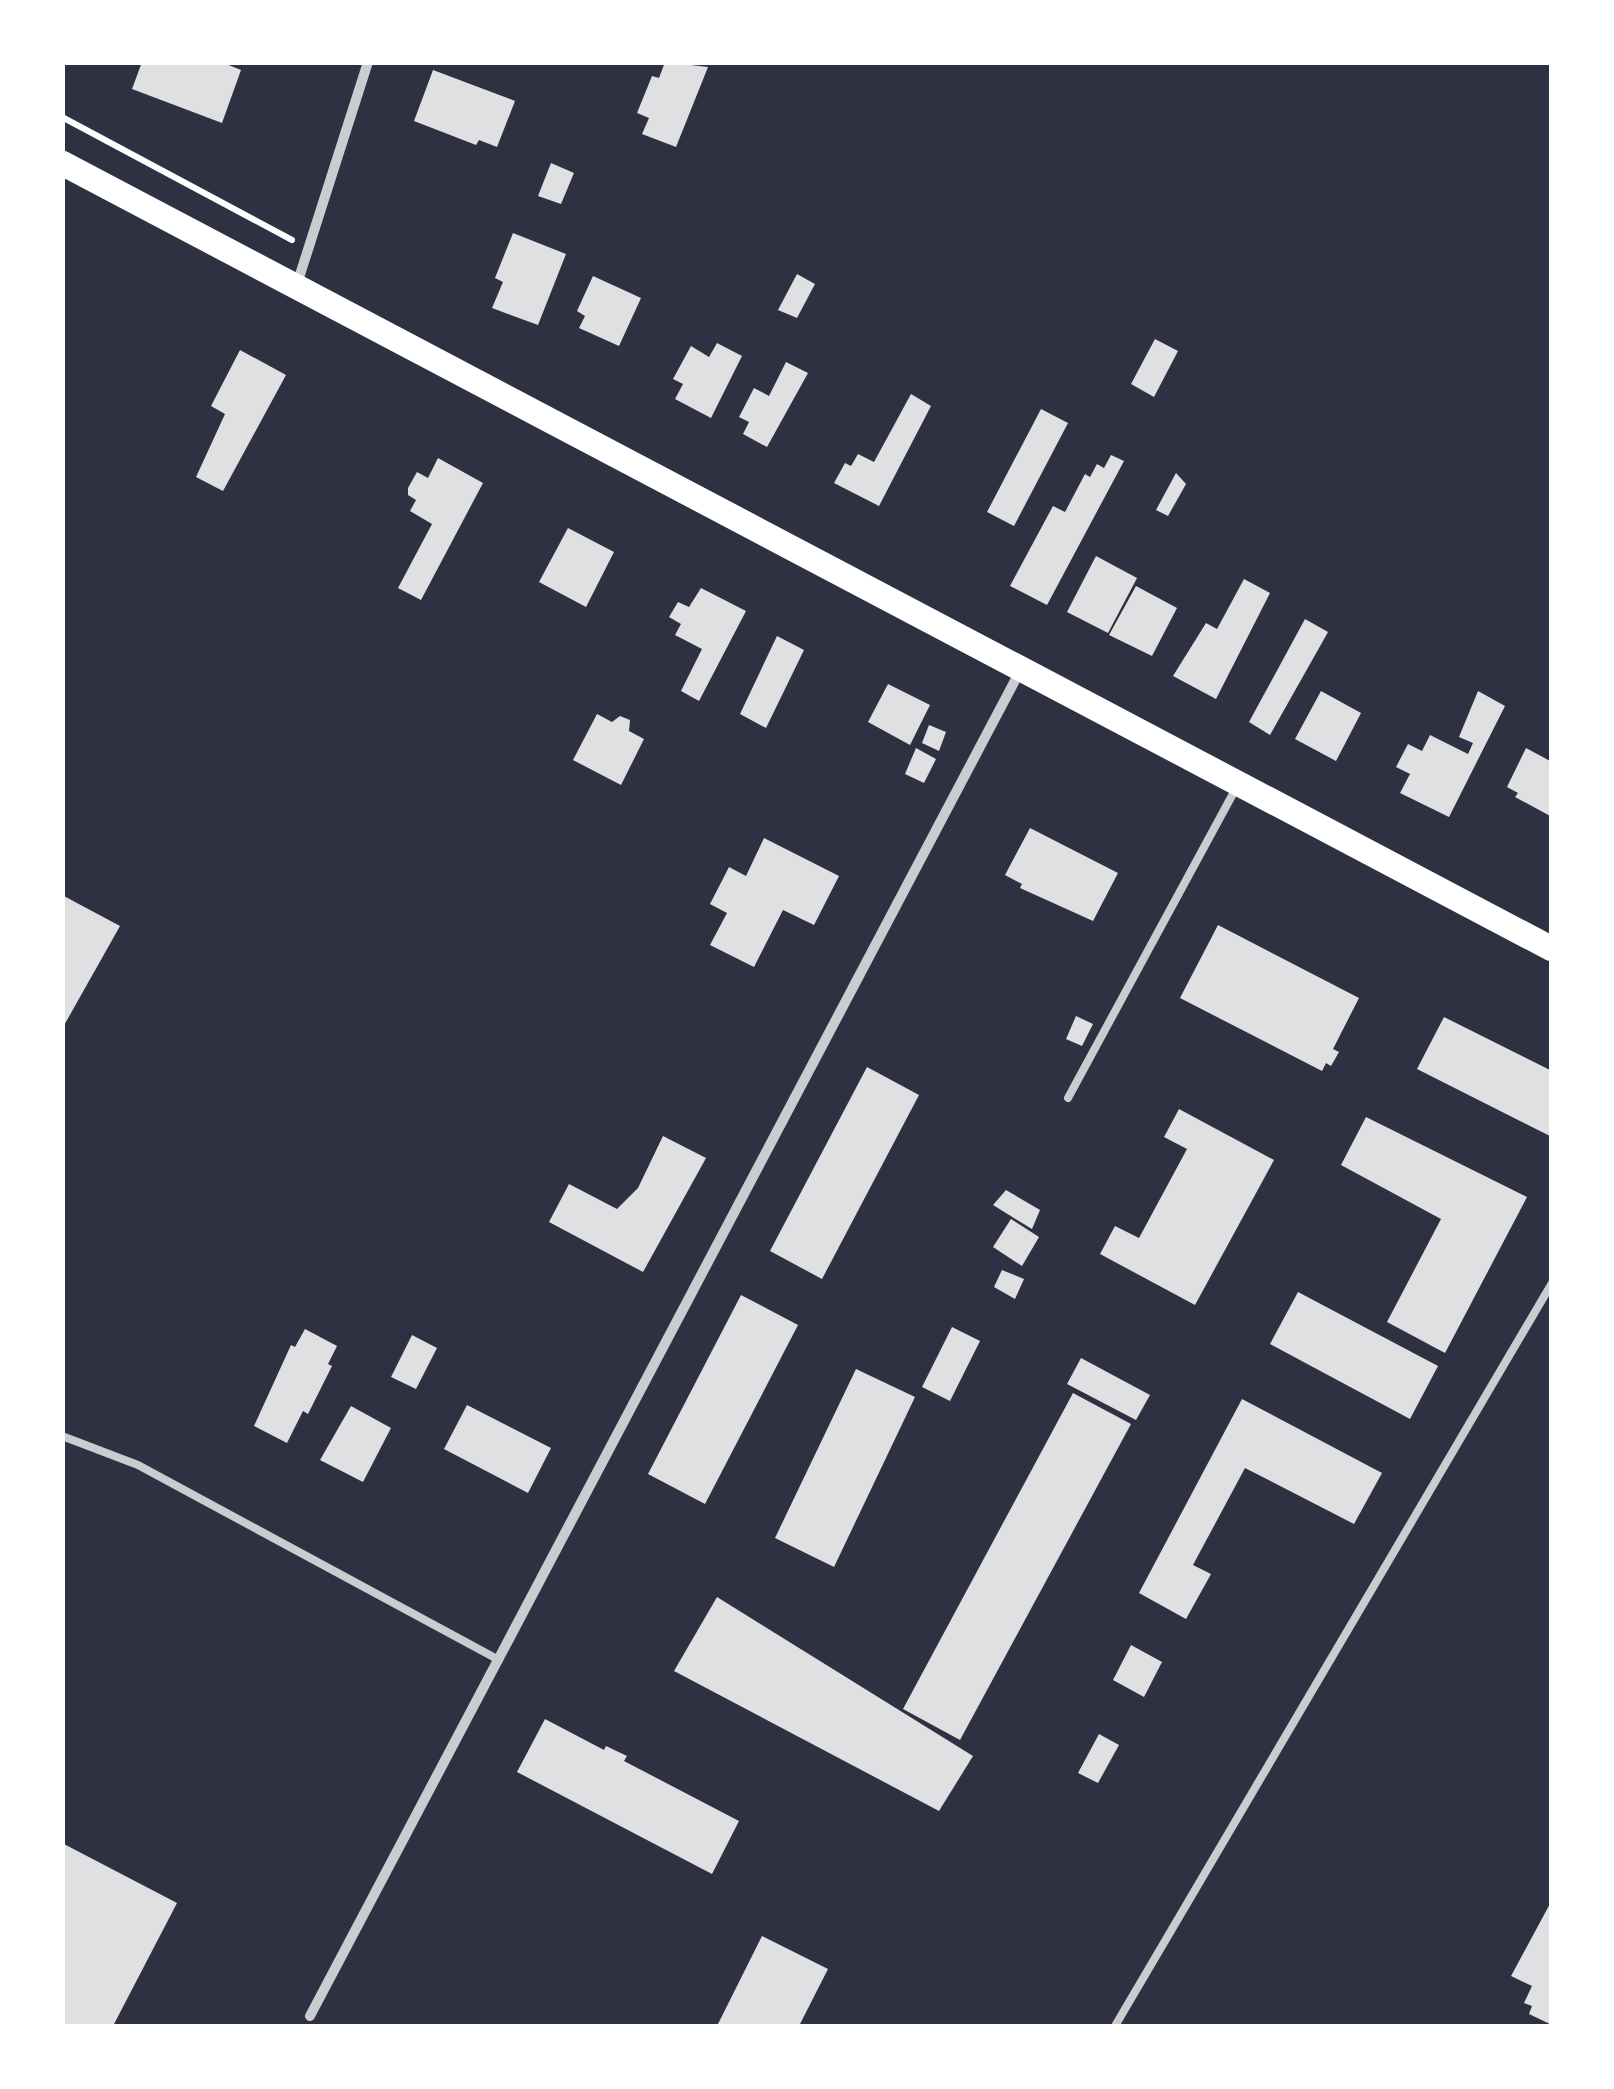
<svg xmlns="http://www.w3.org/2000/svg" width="1614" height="2089" font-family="Rubik,sans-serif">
<rect width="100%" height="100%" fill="#2d3142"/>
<!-- building -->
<g fill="#e0e0e3">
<polygon points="142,62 221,62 241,70 222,123 132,89"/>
<polygon points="665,62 708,67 676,147 642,134 649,118 637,113 652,76 659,78"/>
<polygon points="433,70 515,101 497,147 479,140 476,145 414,121"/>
<polygon points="551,163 574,173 561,204 538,196"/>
<polygon points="513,233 566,254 538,325 492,308 503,282 495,278"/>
<polygon points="797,274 815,284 797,318 778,310"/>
<polygon points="593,276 641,298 619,346 579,328 585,316 577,311"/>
<polygon points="1155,339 1178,351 1154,397 1131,384"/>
<polygon points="717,343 742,356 711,418 675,399 683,384 673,379 691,346 709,357"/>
<polygon points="240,350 286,375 223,491 196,477 225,414 211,406"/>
<polygon points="786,362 808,373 767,447 743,434 749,422 739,417 754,388 769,396"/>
<polygon points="911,394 931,406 879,506 834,483 845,463 851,466 858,454 874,462"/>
<polygon points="1041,409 1068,423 1014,526 987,512"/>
<polygon points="1111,455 1124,461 1047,605 1010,586 1053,506 1065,512 1085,474 1090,477 1097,464 1104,468"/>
<polygon points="438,458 483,483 421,600 398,588 432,524 410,511 416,500 408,495 408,488 417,472 428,478"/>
<polygon points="1176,473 1186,484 1168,516 1156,510"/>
<polygon points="568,528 614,552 586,607 539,582"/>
<polygon points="1096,556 1137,578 1108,633 1067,612"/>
<polygon points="1244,579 1270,593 1216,699 1173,676 1206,623 1217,629"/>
<polygon points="1136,586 1177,608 1152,656 1109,635"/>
<polygon points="701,588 746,611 699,701 681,691 702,649 675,635 681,624 669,617 678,602 689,607"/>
<polygon points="1305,619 1328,632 1270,735 1249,722"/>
<polygon points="777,636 804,650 766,728 740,714"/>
<polygon points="888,684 930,705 910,745 868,722"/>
<polygon points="1321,691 1361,713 1336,761 1295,739"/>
<polygon points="1478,691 1505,706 1449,817 1400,793 1410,774 1396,767 1408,744 1422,751 1430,735 1468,754 1473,743 1459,737"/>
<polygon points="597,714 612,722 620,716 630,720 629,731 644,739 621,785 573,760"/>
<polygon points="929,725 946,732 939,751 922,743"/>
<polygon points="916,748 936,759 924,783 905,774"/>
<polygon points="1526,748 1552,762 1552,817 1515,797 1518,793 1507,787"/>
<polygon points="1030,828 1118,873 1093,921 1020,888 1022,884 1005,875"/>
<polygon points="764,838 839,876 814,925 783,910 754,967 710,945 727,913 710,904 729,867 746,876"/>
<polygon points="62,895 120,926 62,1029"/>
<polygon points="1218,925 1359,998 1333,1049 1339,1052 1331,1066 1326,1063 1322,1071 1180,998"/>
<polygon points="1076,1016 1093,1024 1082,1046 1066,1039"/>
<polygon points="1444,1017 1552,1071 1552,1137 1417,1069"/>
<polygon points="867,1067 919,1095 822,1279 770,1251"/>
<polygon points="1179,1109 1274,1160 1195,1305 1100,1254 1115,1226 1139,1238 1187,1149 1164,1137"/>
<polygon points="1366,1117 1527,1197 1445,1353 1387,1322 1441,1219 1341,1165"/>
<polygon points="663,1136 706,1158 643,1272 549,1222 569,1184 617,1209 638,1188"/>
<polygon points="1006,1190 1040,1210 1032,1229 993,1205"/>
<polygon points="1011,1219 1039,1237 1022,1266 993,1247"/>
<polygon points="1002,1270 1024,1279 1015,1299 994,1287"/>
<polygon points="1298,1292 1438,1366 1410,1419 1270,1344"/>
<polygon points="741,1295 798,1325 705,1504 648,1474"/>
<polygon points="952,1327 980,1341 950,1401 922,1387"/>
<polygon points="305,1329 337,1346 328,1364 332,1366 308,1414 303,1411 287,1443 254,1426 291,1345 295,1347"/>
<polygon points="412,1335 437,1348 416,1389 391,1377"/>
<polygon points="1081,1358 1150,1395 1136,1420 1067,1384"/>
<polygon points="856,1369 915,1397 834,1567 775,1538"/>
<polygon points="1073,1393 1131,1424 960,1740 903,1709"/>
<polygon points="1242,1399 1382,1473 1354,1524 1245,1468 1193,1565 1211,1574 1186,1619 1139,1593"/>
<polygon points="467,1405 551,1448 528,1493 444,1449"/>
<polygon points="351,1406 391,1428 363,1482 320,1460"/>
<polygon points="717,1597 973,1756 939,1811 674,1671"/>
<polygon points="1131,1645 1162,1662 1144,1697 1113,1680"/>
<polygon points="545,1719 604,1750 606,1746 627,1756 624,1761 739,1821 712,1874 517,1772"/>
<polygon points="1099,1734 1119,1745 1098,1783 1078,1773"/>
<polygon points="62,1843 177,1903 113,2026 62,2026"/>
<polygon points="1552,1900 1552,2025 1529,2014 1532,2006 1524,2003 1532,1986 1511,1976"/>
<polygon points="762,1936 828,1969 799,2026 717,2026"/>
</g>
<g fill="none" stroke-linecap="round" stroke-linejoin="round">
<!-- path -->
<polyline stroke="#fff" stroke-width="6" points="62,117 292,240"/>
<!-- service -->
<g stroke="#caccd0" stroke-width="8">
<polyline points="1068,1098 1235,790"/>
<polyline points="62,1436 138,1465 499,1660"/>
<polyline points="1115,2026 1552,1283"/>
</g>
<!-- minor -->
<g stroke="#caccd0" stroke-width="10">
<polyline points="297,284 368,62"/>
<polyline points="310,2016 1020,671"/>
</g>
<!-- primary -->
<polyline stroke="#fff" stroke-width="25" points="62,163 1552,949"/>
</g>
<!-- border -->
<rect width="1614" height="2089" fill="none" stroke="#ffffff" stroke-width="130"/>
</svg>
